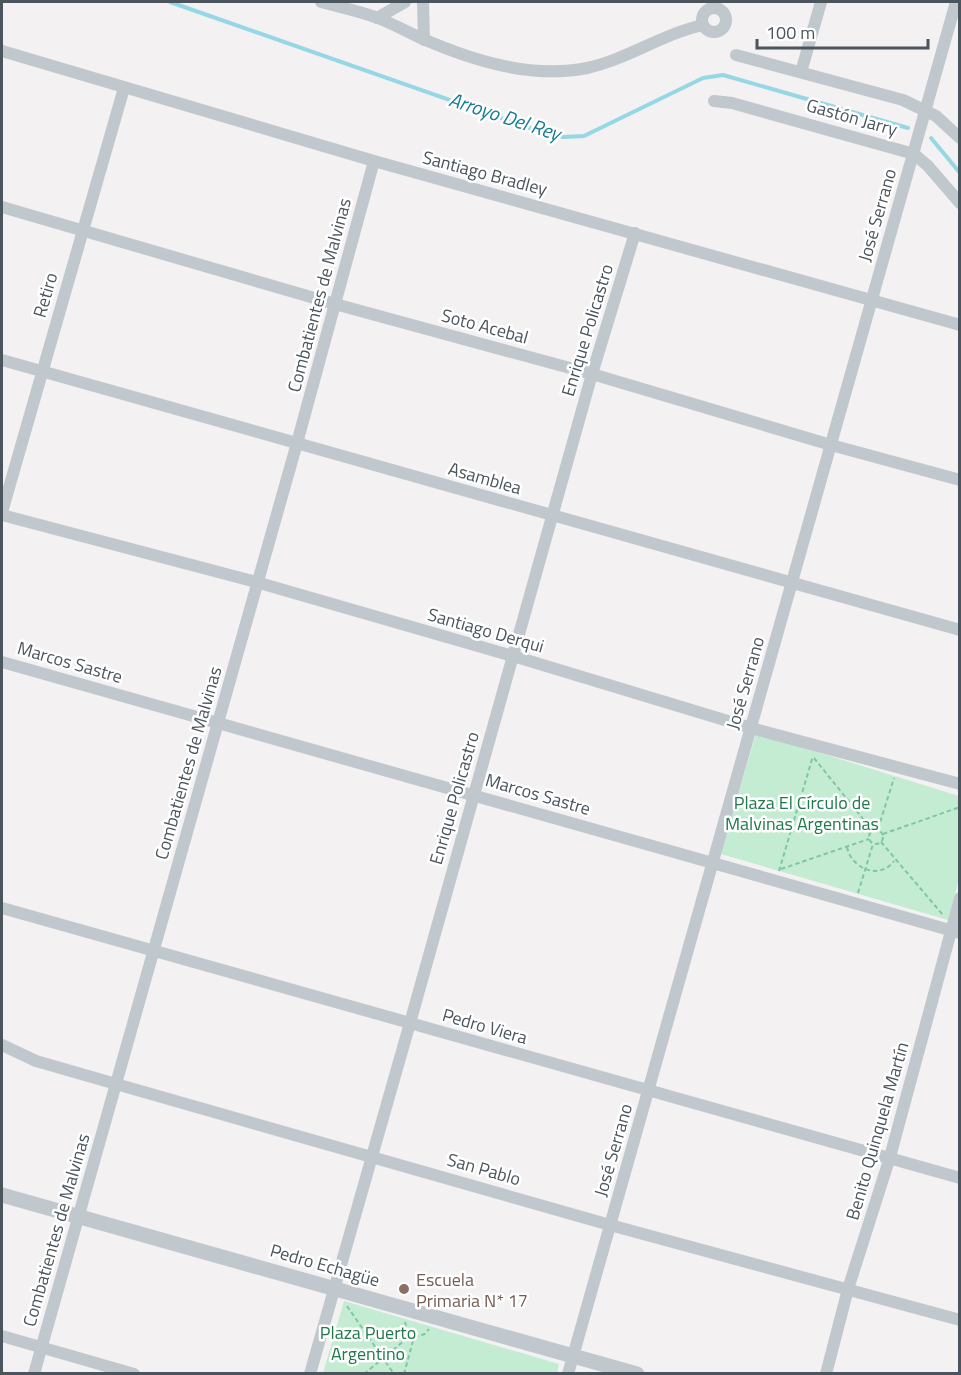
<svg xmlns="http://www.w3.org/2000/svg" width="961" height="1375" font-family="'Titillium Web',sans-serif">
<rect width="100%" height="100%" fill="#f3f1f1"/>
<!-- green -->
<g fill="#c4ecd3">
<polygon points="756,733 959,796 959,879 948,920 721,854"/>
<polygon points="344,1301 559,1364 557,1373 323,1373"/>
</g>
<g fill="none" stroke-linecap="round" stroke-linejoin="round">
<!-- stream -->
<g stroke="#95d7e5" stroke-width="4">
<polyline points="170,2 547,134 564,137 584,136 703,78 723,75 908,128"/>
<polyline points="931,138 960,173"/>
</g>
<!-- path -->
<g stroke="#7fc7a2" stroke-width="2" stroke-dasharray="4.5 3" stroke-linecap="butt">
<polyline points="814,758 872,830"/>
<polyline points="878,829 894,778"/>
<circle cx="876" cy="837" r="7"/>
<polyline points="883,834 960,807"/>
<polyline points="881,842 943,915"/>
<path d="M847,847C851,868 879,881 894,861"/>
<polyline points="781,869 869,839"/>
<polyline points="779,871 813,756"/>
<polyline points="858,893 873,844"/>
<polyline points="347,1306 394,1374"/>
<polyline points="405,1322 407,1331 412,1335"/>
<polyline points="414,1337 425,1334 429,1329"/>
<polyline points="364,1374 411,1335"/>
<polyline points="404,1374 414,1337"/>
</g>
<!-- minor -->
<g stroke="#c0c8ce" stroke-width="12">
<path d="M321,2C340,7 359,11 378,18C393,24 408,32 423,39C474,61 532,79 587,68C628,59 662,34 703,25"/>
<polyline points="423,2 424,40"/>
<circle cx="714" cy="20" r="12"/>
<polyline points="377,18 405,2"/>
<polyline points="2,51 374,161 960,325"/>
<polyline points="736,55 903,100 936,116 960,138"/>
<polyline points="801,72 821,2"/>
<polyline points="714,101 732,103 914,154 928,166 960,203"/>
<polyline points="2,207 335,304 592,374 831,445 960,480"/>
<polyline points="2,360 960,630"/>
<polyline points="2,512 124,88"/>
<polyline points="2,515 256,582 513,656 751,728 960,784"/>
<polyline points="2,662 960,933"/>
<polyline points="2,908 960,1178"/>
<polyline points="2,1045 36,1061 116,1084 610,1225 960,1320"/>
<polyline points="2,1336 134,1374"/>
<polyline points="34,1374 297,443 374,161"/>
<polyline points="310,1374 410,1023 592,374 635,233"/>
<polyline points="568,1374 956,2"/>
<polyline points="826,1374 848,1289 890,1157 960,898"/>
</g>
<!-- tertiary -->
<polyline stroke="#c0c8ce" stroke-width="15" points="2,1195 637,1374"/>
</g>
<!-- markers -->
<circle fill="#8d6e63" stroke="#fff" stroke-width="2" cx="404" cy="1289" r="6"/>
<g text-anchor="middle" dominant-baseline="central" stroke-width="5" stroke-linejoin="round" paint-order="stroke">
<!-- street labels -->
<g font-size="18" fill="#4a555d" stroke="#fff">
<text transform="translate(852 117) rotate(16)">Gastón Jarry</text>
<text transform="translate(485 173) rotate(15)">Santiago Bradley</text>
<text transform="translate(877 215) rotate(-74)">José Serrano</text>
<text transform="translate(45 295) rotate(-74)">Retiro</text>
<text transform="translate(319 295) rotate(-75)">Combatientes de Malvinas</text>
<text transform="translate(485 326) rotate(15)">Soto Acebal</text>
<text transform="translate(587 330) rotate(-73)">Enrique Policastro</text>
<text transform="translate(485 478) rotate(16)">Asamblea</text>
<text transform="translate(486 630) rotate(16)">Santiago Derqui</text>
<text transform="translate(70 662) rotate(16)">Marcos Sastre</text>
<text transform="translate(745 683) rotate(-74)">José Serrano</text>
<text transform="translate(188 763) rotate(-74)">Combatientes de Malvinas</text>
<text transform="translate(538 794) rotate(16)">Marcos Sastre</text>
<text transform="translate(454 798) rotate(-74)">Enrique Policastro</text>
<text transform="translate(485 1026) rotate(16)">Pedro Viera</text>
<text transform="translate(877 1131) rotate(-74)">Benito Quinquela Martín</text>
<text transform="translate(613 1150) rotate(-74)">José Serrano</text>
<text transform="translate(484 1169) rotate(16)">San Pablo</text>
<text transform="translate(56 1230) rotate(-74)">Combatientes de Malvinas</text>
<text transform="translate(325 1265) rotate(16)">Pedro Echagüe</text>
</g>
<!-- park labels -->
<g font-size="18" fill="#20794a" stroke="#fff">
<text x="802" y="802">Plaza El Círculo de<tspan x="802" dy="21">Malvinas Argentinas</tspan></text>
<text x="368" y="1332">Plaza Puerto<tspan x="368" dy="21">Argentino</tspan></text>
</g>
<!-- education labels -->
<g font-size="18" fill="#785e54" stroke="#fff" text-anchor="start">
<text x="416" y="1279">Escuela<tspan x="416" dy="21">Primaria N* 17</tspan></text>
</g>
<!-- water labels -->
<g font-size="20" font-style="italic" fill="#187c93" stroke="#fff">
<text transform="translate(505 116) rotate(18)">Arroyo Del Rey</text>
</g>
</g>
<!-- border -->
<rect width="961" height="1375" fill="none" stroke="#4a555d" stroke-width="6"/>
<!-- scale -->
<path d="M757 39v9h171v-9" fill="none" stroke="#4a555d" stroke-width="3"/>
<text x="766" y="39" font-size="18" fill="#4a555d" stroke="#ffffff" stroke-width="4.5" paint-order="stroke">100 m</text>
</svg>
